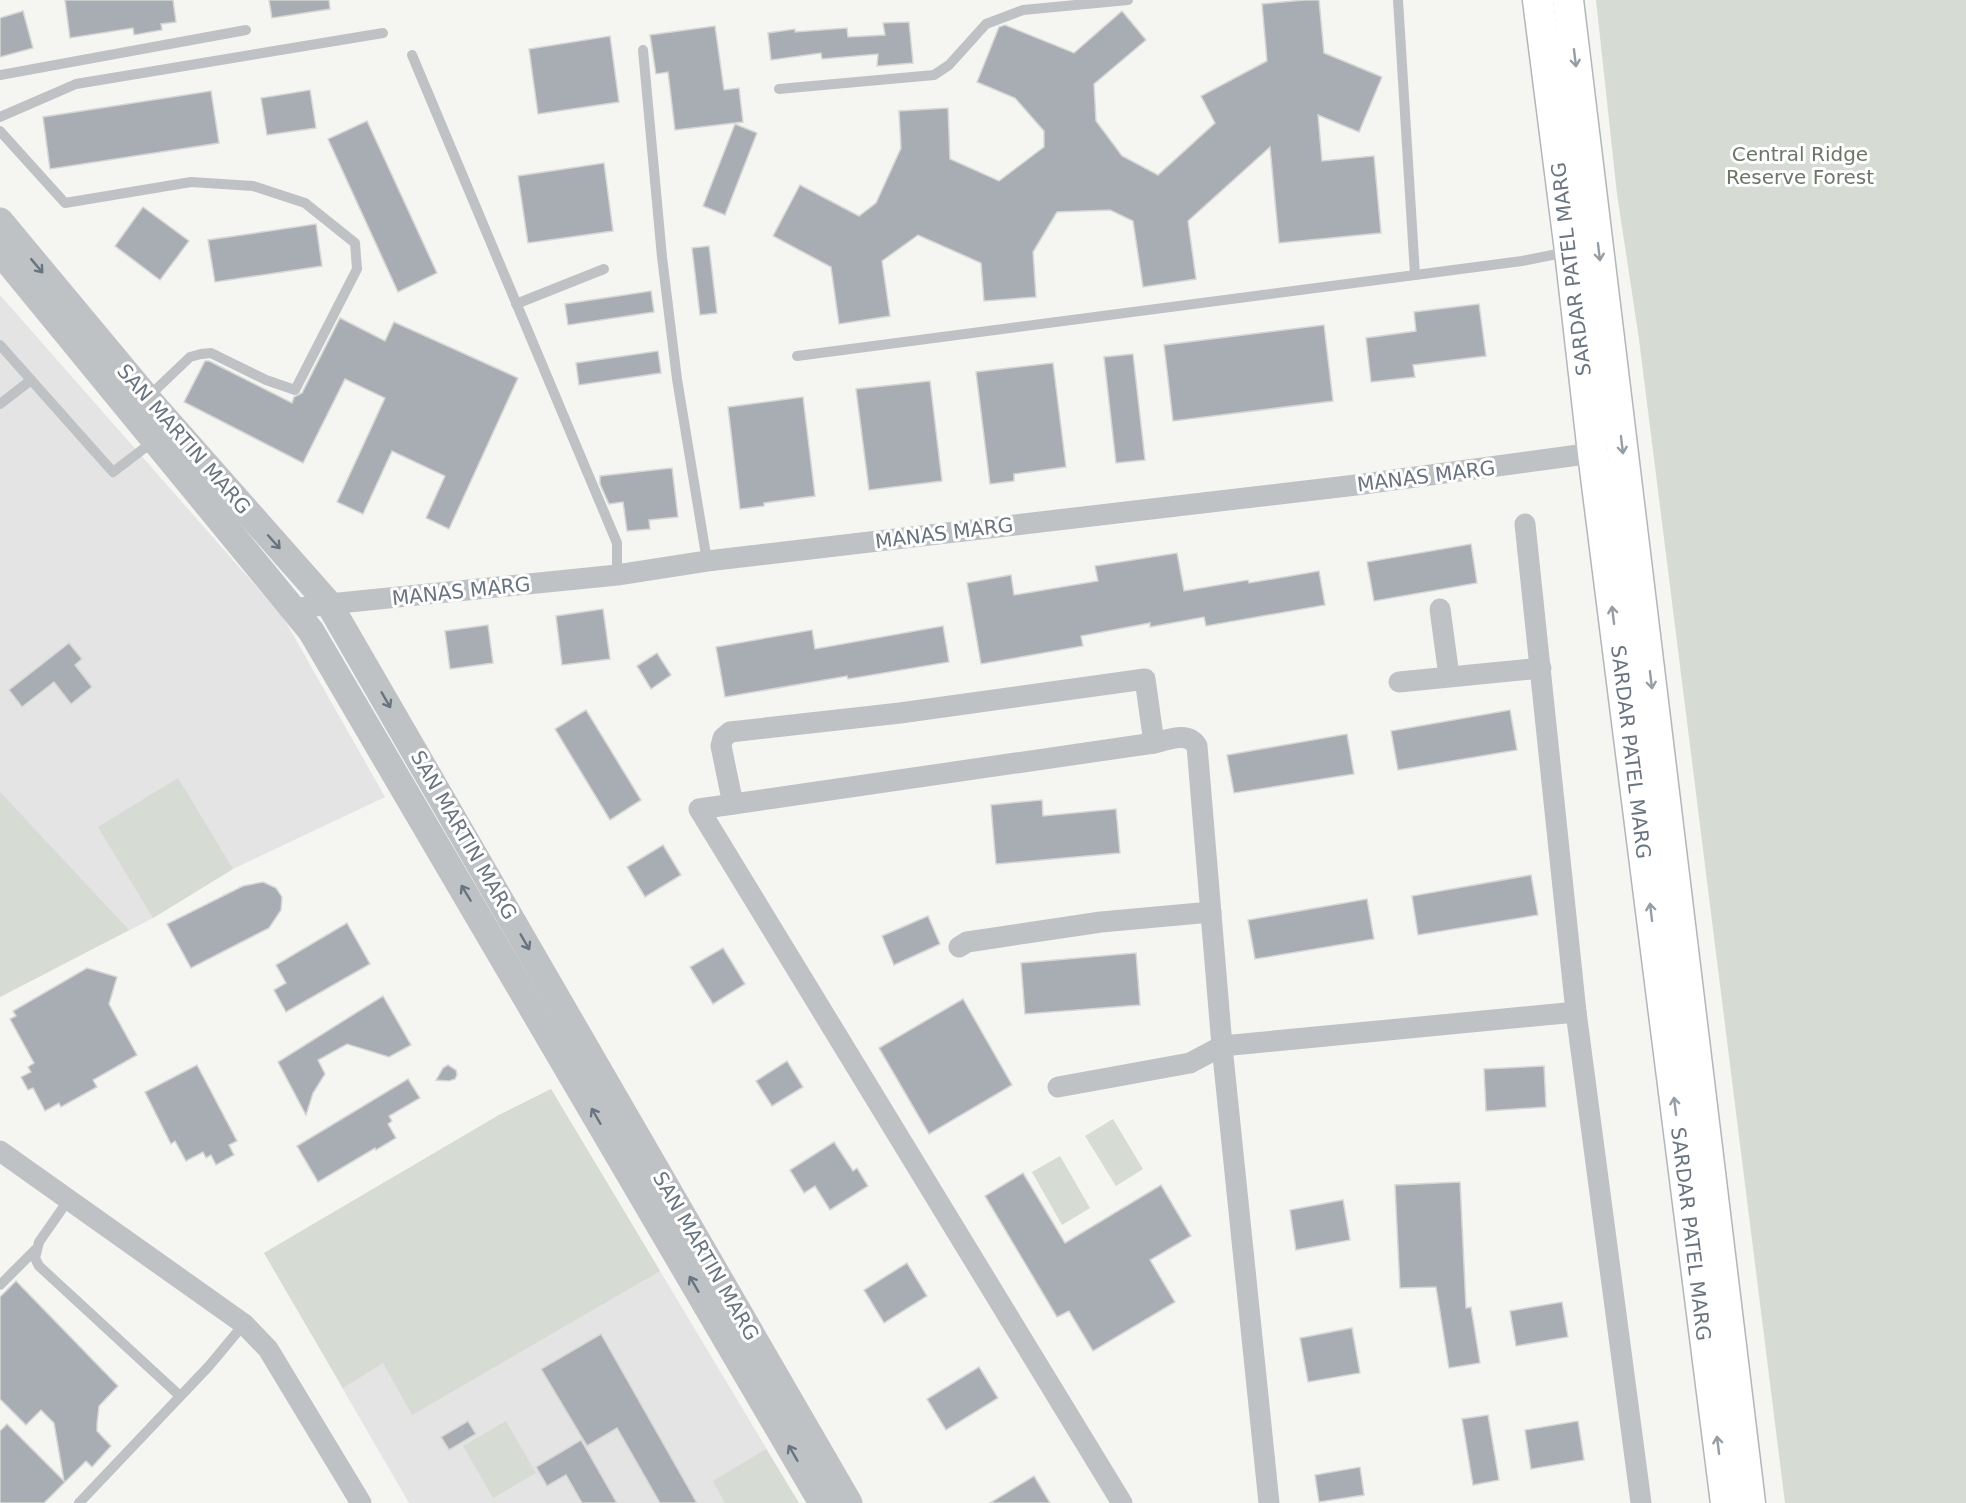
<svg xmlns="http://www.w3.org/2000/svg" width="1966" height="1503" font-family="'DejaVu Sans',sans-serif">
<rect width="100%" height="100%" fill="#f5f5f2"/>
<!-- built -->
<g fill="#e3e4e3">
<polygon points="0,295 283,617 385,797 233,869 153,918 0,997"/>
<polygon points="551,1089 660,1271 799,1503 409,1503 264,1253 499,1115"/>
</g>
<!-- green -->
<g fill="#d6dbd4">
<polygon points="1596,0 1966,0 1966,1503 1785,1503 1639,339 1617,194"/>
<polygon points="178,778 233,869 153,918 98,827"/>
<polygon points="0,792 129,930 0,997"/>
<polygon points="551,1089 660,1271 412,1415 383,1363 343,1388 264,1253 499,1115"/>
<polygon points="1113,1119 1143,1169 1116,1186 1085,1136"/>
<polygon points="1060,1156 1090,1208 1062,1225 1032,1172"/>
<polygon points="506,1421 536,1473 493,1498 463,1446"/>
<polygon points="766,1449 799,1503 725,1503 713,1481"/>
</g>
<!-- building -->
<g fill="#a7adb2" stroke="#d6d6d5" stroke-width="1.5">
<polygon points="65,0 173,0 176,22 161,24 162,30 134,35 133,28 70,38"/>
<polygon points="269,0 329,0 330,9 272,18"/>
<polygon points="1304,0 1319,0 1324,53 1382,77 1359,132 1318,115 1322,161 1374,156 1381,233 1279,243 1270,147 1188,221 1196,279 1143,287 1133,221 1110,210 1057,212 1033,252 1036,297 984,301 981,263 918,235 882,261 890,316 839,324 831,267 773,236 800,185 859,216 876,203 901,148 899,111 948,108 950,159 999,181 1044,147 1044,131 1015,98 977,82 999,27 1005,25 1074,53 1122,11 1146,40 1094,84 1096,121 1122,156 1158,175 1215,123 1201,96 1267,61 1262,4"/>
<polygon points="23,11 33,48 0,57 0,18"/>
<polygon points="909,22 913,63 877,66 878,54 822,59 821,53 771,60 768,33 795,29 795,32 847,28 848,37 885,35 883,23"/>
<polygon points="715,26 724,90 739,88 743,122 675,130 668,72 656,74 650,35"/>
<polygon points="610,36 619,102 538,114 529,49"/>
<polygon points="310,90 316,128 267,135 261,98"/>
<polygon points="211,91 219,143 50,169 43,117"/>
<polygon points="367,121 437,273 398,292 328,139"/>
<polygon points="735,124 757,133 725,215 703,206"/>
<polygon points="604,163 613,231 528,243 518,176"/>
<polygon points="143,207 189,241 160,280 115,246"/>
<polygon points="316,224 322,266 215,282 208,240"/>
<polygon points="709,246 717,313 700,315 692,248"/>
<polygon points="651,291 654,312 568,325 565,304"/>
<polygon points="1479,304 1486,356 1413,365 1415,377 1371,382 1366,338 1416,331 1414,312"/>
<polygon points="340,318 385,341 394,322 518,378 449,529 426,518 445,476 392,451 363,514 337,502 385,398 345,379 303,463 184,402 205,361 209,361 292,403 294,397 302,393"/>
<polygon points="1324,325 1333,401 1173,421 1164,345"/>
<polygon points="658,351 661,373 579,385 576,363"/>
<polygon points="1133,354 1145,460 1116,463 1104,357"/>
<polygon points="1053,363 1066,467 1014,474 1014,481 990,484 976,372"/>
<polygon points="930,381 942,481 869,490 856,389"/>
<polygon points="803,397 815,496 764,503 764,506 740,509 728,407"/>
<polygon points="672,468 678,517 649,520 650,529 627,531 623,502 609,504 600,484 600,476"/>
<polygon points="1471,544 1477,583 1374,601 1367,562"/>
<polygon points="1177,553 1184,591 1248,580 1249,583 1319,571 1325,605 1206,626 1204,617 1150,627 1150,623 1081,636 1083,646 981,664 967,583 1011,575 1014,595 1098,581 1095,566"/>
<polygon points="603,609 610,659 562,665 556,616"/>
<polygon points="488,625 493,663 450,669 445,631"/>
<polygon points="943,626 949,662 848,679 847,676 725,697 716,647 812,630 815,649"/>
<polygon points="69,643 82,659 75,665 92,687 71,704 54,682 22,707 9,690"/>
<polygon points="657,653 671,675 651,689 637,666"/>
<polygon points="586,710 641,800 610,820 555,729"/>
<polygon points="1510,710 1517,750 1398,770 1391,731"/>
<polygon points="1347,734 1354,774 1234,793 1227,755"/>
<polygon points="1042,800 1043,816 1116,809 1120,853 996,864 991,805"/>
<polygon points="663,845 681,875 645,897 627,867"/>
<polygon points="1531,875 1538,915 1418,935 1412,896"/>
<polygon points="263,882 276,888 282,897 281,910 269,928 191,968 167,924 243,886"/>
<polygon points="1367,899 1374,939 1255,959 1248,920"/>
<polygon points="928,916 940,944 894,965 882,936"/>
<polygon points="347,923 370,964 286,1012 274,990 286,983 276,965"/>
<polygon points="723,948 745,984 713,1004 690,967"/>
<polygon points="1136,953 1140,1005 1025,1014 1021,963"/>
<polygon points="87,968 117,977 109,1004 137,1055 93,1080 97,1087 61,1107 59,1103 45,1111 33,1088 28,1090 21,1077 31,1072 28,1067 34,1063 10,1019 16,1016 13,1011"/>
<polygon points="383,996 411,1045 389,1057 347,1044 318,1060 325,1074 313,1093 306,1115 278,1062"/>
<polygon points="963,999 1012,1085 929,1134 879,1048"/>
<polygon points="787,1061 803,1087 772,1106 756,1081"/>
<polygon points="197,1065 237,1141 229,1145 234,1155 216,1165 211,1155 206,1158 203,1152 186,1161 175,1141 171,1144 145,1092"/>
<polygon points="448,1065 456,1070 457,1075 455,1079 449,1081 436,1080 443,1068"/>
<polygon points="1544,1066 1546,1107 1486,1111 1484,1069"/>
<polygon points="408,1079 420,1098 389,1116 392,1121 388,1124 396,1138 376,1150 375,1148 318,1182 297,1146"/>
<polygon points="834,1142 853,1171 857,1168 868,1186 830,1210 815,1186 804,1193 790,1170"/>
<polygon points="1023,1173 1065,1243 1161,1185 1191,1236 1150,1260 1175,1302 1093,1351 1069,1311 1057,1317 985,1196"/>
<polygon points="1460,1182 1466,1308 1471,1307 1480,1363 1449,1368 1436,1287 1400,1288 1395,1185"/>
<polygon points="1343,1200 1350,1240 1296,1250 1290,1210"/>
<polygon points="907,1263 927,1296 884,1323 864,1290"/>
<polygon points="16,1281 118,1386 99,1406 97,1424 97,1431 111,1446 92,1467 86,1461 44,1503 0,1503 0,1431 7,1424 64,1481 54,1423 41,1410 26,1425 0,1399 0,1297"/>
<polygon points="1562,1302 1568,1337 1516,1346 1510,1311"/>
<polygon points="1352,1328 1360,1373 1308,1382 1300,1338"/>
<polygon points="601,1334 697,1503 660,1503 617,1428 587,1446 541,1369"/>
<polygon points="979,1367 998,1398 946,1430 927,1399"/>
<polygon points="1488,1415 1499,1480 1473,1485 1462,1419"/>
<polygon points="468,1421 476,1434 449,1450 441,1437"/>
<polygon points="1578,1421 1584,1460 1531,1469 1525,1430"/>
<polygon points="581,1440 617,1503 582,1503 566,1475 547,1486 536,1467"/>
<polygon points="1360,1467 1364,1495 1319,1502 1315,1475"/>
<polygon points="1034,1476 1050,1503 990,1503"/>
</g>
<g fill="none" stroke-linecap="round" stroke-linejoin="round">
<!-- secondary casing -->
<g stroke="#b2b6ba" stroke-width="33">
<g id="secondary">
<polyline points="1538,0 1570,251 1593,453 1726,1503"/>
<polyline points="1568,0 1750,1503"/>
</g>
</g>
<!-- service -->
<g stroke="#bfc2c5" stroke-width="10">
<polyline points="1398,0 1415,275"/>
<polyline points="643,50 662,257 677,379 707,561"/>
<polyline points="412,55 617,543 617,575"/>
<polyline points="0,75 246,30"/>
<polyline points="779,89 934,75 949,65 986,24 1023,10 1128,0"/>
<polyline points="0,117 76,84 383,33"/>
<polyline points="0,131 65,203 191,182 253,186 305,203 355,243 357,269 295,390 266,380 211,353 201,354 190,357 147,398"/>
<polyline points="516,304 604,269"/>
<polyline points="0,345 113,472 155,440"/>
<polyline points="797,356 1522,261 1567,252"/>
<polyline points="0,404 31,380"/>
<polyline points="69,1199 39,1242 35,1258 39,1266 180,1396"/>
<polyline points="0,1285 35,1250"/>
<polyline points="79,1503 209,1366 244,1324"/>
</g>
<!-- minor -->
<g stroke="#bfc2c5" stroke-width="21">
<polyline points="1525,524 1576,1012 1641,1503"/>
<polyline points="294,609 329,604 617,575 707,561 1356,485 1593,453"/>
<polyline points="1440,609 1449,676"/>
<polyline points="1399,682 1541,668"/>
<polyline points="733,804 721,746 723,738 730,732 900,713 1145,679 1154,743"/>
<polyline points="959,947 967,942 1101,922 1211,912"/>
<polyline points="1058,1087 1190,1063 1222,1046 1576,1012"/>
<polyline points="0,1151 244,1324 268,1349 361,1503"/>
<path d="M1122,1503L699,809L1154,743C1168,740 1188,731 1197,746L1222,1046L1269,1503"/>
</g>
<!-- tertiary -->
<g stroke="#bfc2c5" stroke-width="27">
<polyline points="0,221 154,406 329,604 849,1503"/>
<polyline points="0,252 311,631 822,1503"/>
</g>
<!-- secondary -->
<use href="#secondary" stroke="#fff" stroke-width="30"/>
</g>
<!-- one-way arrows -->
<defs><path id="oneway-shaft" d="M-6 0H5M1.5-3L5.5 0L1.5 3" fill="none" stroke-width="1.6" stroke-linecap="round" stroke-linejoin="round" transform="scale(1.5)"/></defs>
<g stroke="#959ea5">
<use href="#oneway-shaft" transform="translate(1575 58) rotate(83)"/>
<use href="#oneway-shaft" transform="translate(1599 252) rotate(83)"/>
<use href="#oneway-shaft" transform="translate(1622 445) rotate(83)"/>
<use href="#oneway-shaft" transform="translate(1613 615) rotate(-97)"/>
<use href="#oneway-shaft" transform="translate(1651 680) rotate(83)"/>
<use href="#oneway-shaft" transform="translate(1651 912) rotate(-97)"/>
<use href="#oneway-shaft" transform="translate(1675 1106) rotate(-97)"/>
<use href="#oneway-shaft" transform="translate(1718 1445) rotate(-97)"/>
</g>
<g stroke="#68747f">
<use href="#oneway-shaft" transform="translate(37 266) rotate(50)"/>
<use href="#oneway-shaft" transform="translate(274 542) rotate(48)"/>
<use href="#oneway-shaft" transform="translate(386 700) rotate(60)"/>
<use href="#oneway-shaft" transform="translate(466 893) rotate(-121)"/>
<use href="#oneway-shaft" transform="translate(525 942) rotate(60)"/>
<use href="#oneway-shaft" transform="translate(596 1116) rotate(-120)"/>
<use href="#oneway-shaft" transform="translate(694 1284) rotate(-120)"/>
<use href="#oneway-shaft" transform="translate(793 1453) rotate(-120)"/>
</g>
<g text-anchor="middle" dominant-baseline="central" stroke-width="6" stroke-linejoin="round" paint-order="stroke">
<!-- park labels -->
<g font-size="20" fill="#697766" stroke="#fff">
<text x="1800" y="154">Central Ridge<tspan x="1800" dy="23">Reserve Forest</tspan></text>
</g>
<!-- street labels -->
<g font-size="20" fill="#68747f" stroke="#fff">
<text transform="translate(1571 269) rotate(-97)">SARDAR PATEL MARG</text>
<text transform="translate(184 439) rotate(49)">SAN MARTIN MARG</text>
<text transform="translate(1426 476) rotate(-7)">MANAS MARG</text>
<text transform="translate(944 533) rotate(-7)">MANAS MARG</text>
<text transform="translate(461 591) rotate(-6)">MANAS MARG</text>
<text transform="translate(1631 752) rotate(83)">SARDAR PATEL MARG</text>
<text transform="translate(464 835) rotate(60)">SAN MARTIN MARG</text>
<text transform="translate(1691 1234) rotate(83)">SARDAR PATEL MARG</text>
<text transform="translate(706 1256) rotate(60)">SAN MARTIN MARG</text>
</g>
</g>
</svg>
